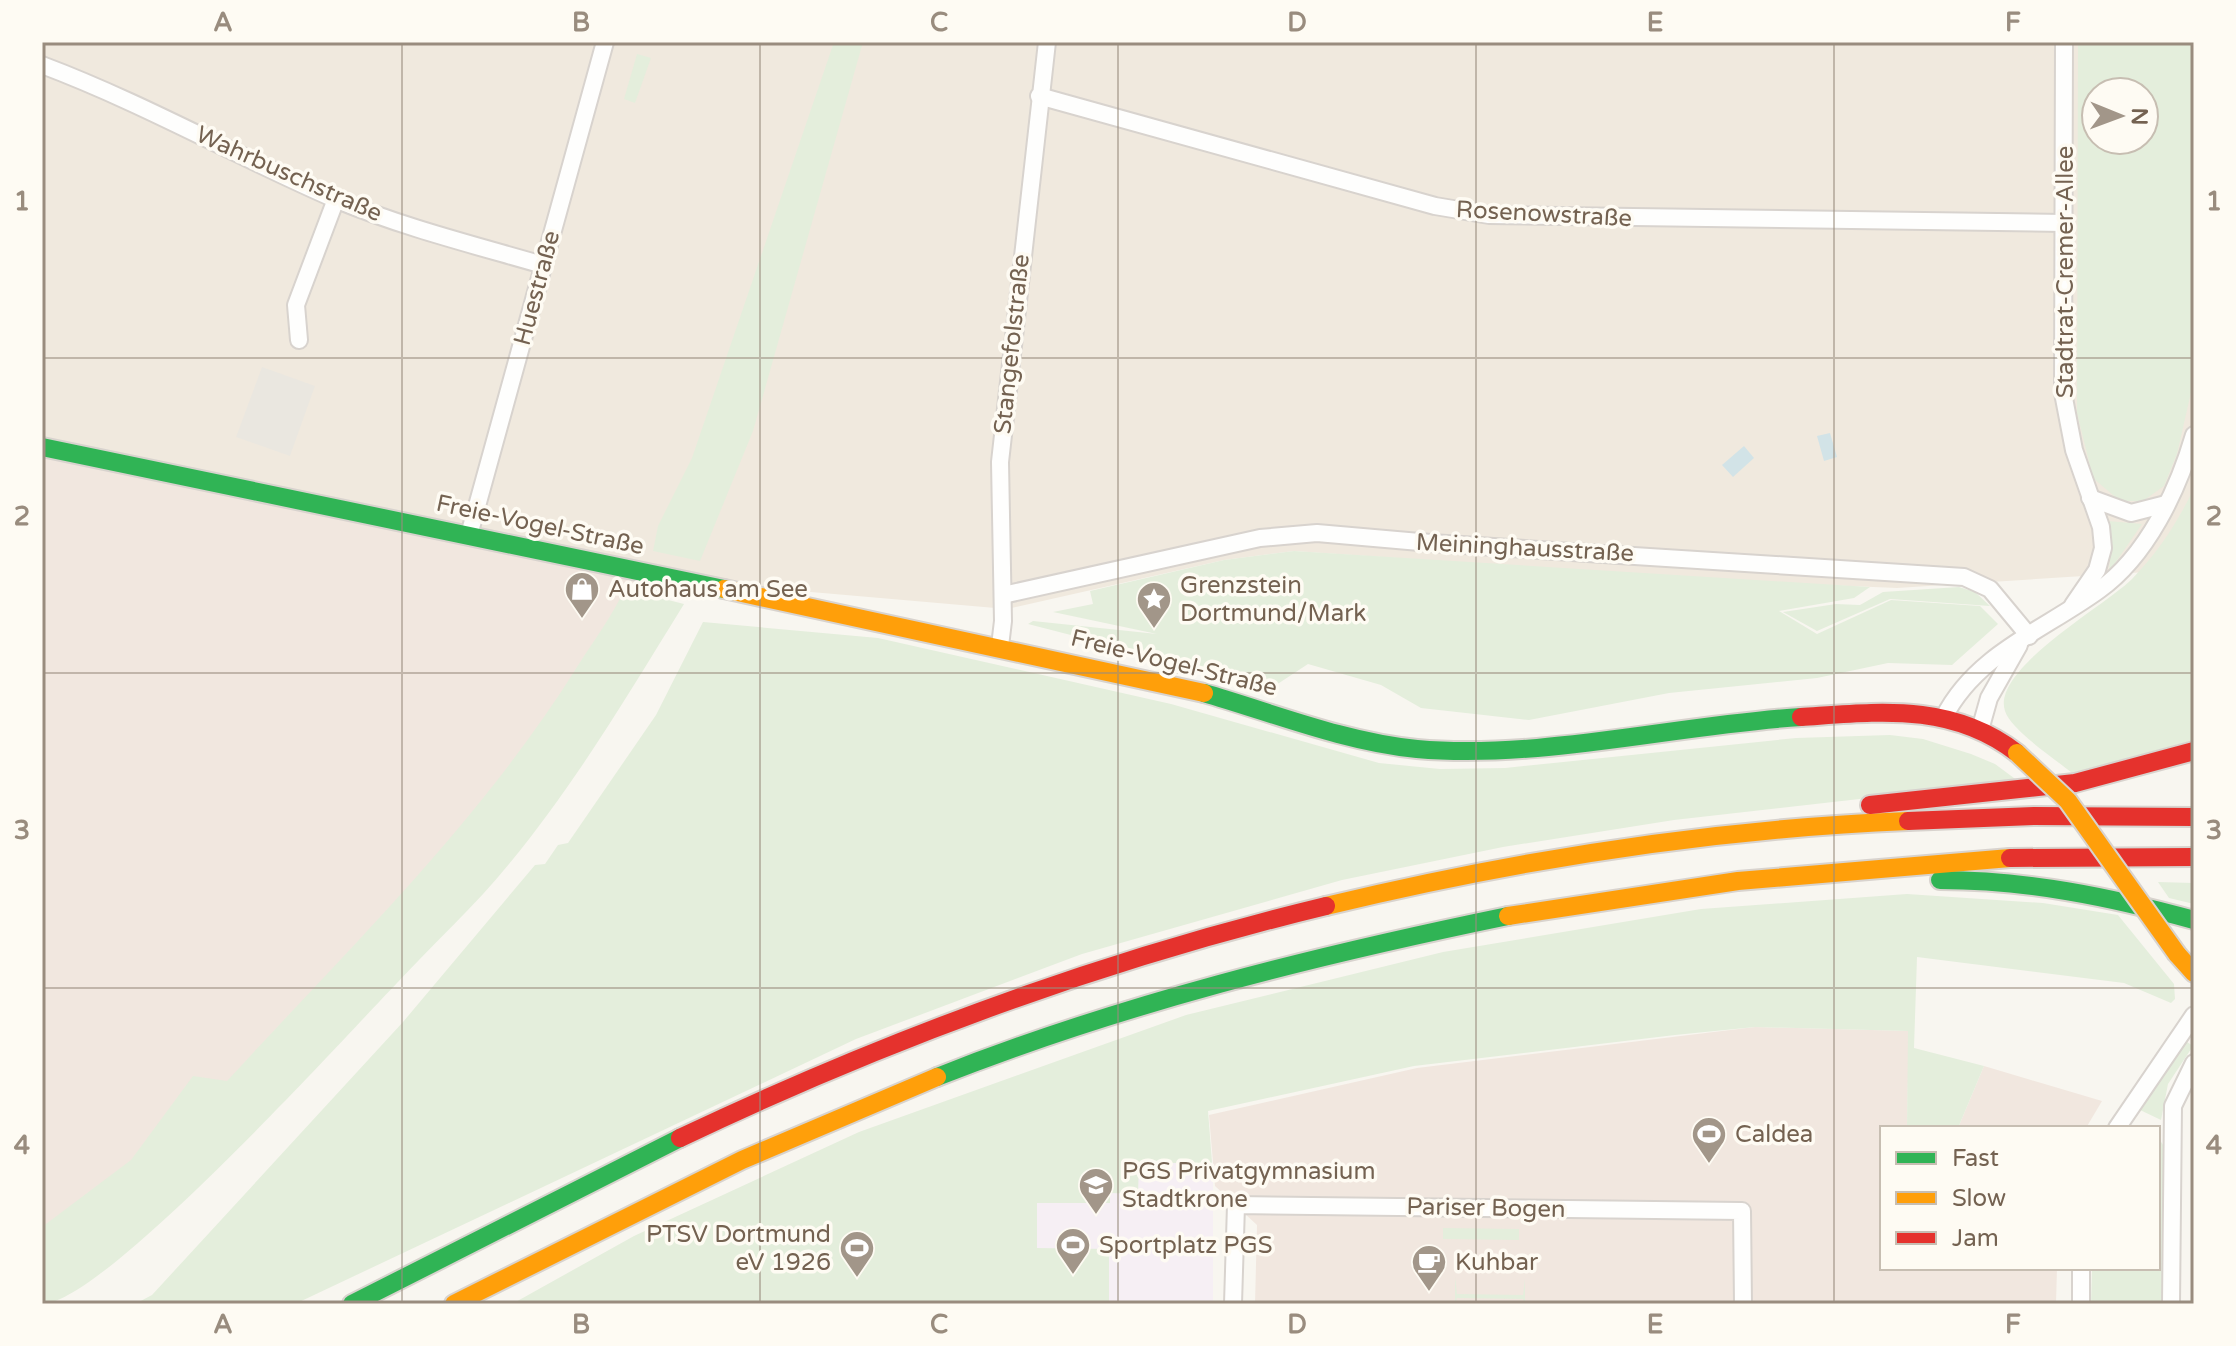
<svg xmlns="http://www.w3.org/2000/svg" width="2236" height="1346" font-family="'Varela Round',sans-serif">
<rect width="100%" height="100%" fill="#f8f6f0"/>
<!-- residential -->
<path fill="#f0e9de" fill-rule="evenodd" d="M42,42H2194V569L1897,588L1733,581L1294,551L1224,560L1007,609L743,586L42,447ZM2096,92H2144V140H2096Z"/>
<!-- commercial -->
<g fill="#f1e7df">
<polygon points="42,447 679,585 554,779 42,1304"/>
<polygon points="1755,1027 1909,1031 1907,1128 1882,1128 1882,1268 2057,1268 2056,1304 1255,1304 1257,1225 1215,1186 1209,1115 1417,1068"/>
<polygon points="1984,1066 2031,1080 2102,1101 2086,1128 1958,1128"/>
</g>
<!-- industrial -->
<polygon fill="#eae7e0" points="262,367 315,386 290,456 236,437"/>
<!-- education -->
<polygon fill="#f6eff4" points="1198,1128 1204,1175 1213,1175 1213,1304 900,1304 979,1227"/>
<!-- green -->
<g fill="#e4eedc" fill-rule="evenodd">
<polygon points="834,42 863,42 753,431 700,561 653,551 658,526 692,458"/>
<path d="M2078,42H2194L2192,388L2177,454L2164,486L2143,501H2120L2093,478L2077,413ZM2096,92H2144V140H2096Z"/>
<polygon points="637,54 651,58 635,103 624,99"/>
<path d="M2194,488V740L2072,773C2055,759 2011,730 2005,711C1991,669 2105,606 2132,579C2158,552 2178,522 2194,488Z"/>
<polygon points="2108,521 2142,524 2109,572 2111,546"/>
<polygon points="1294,551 1870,587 1854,598 1779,611 1817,634 1891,600 1980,606 1998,624 1952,665 1888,663 1817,678 1669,693 1529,720 1421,708 1381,685 1308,664 1273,687 1028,624 1033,621 1157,634 1053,612 1093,604 1090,591 1224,560"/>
<polygon points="1959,587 1975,592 1990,606 1890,599 1817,631 1783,612 1836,604 1860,605 1883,592"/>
<path d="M625,589L684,604C629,693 576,783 509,864C475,906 434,943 397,983C344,1038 103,1304 42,1304V1227L131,1160L193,1076L227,1081C349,948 481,821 577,667C593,642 612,616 625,589Z"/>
<polygon points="703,622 878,638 1171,704 1379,763 1440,769 1505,768 1796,738 1890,735 1923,739 1971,754 1995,764 2018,781 1674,820 1503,847 1342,880 1082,954 856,1039 295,1304 135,1304 152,1295 403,1022 535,865 545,864 558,845 568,843 656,715"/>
<polygon points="2158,882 2194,883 2194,904 2169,898"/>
<polygon points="1907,894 2043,903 2118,915 2174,984 2175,999 2171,1003 2124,983 1917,957 1914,1048 1984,1066 1958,1128 1907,1128 1908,1031 1755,1027 1675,1035 1414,1066 1208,1111 1213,1175 1204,1175 1204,1163 1139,1163 1138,1194 1110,1193 1110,1203 1037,1203 1037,1248 1109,1249 1109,1304 512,1304 634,1236 859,1132 1186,1015 1443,952 1701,909"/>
<polygon points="2187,1042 2193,1046 2168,1084 2161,1120 2138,1109"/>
<polygon points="2158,1137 2165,1148 2165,1304 2091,1304 2092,1268 2158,1268"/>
<polygon points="1443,1228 1519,1229 1519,1240 1443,1239"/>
<polygon points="1455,1277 1457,1294 1523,1295 1525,1279 1525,1304 1523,1299 1457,1298 1455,1304"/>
</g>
<!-- water -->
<g fill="#d2e3e7">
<polygon points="1830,433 1837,457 1824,461 1817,436"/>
<polygon points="1744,446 1754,458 1733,477 1722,465"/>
</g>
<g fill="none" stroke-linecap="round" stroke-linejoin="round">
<!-- street casing -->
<g stroke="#d8d3ce" stroke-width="20">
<g id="street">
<polyline points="2064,42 2063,393 2074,450 2101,527 2103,548 2097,570 2073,605"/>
<path d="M42,65C143,103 236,156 335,199C402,227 474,245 543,265"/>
<polyline points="1039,96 1435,206 1489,215 2064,223"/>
<polyline points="299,340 296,305 336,199"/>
<polyline points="2090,498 2131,513 2166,504"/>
<polyline points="469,535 605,42"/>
<polyline points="1003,595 1260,538 1317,533 1431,543 1964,577 1990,589 2029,636"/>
<polyline points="1000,646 1003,621 1000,462 1047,42"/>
<path d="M1944,717C1976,654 2044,630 2099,590C2147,556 2178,490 2194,435"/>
<polyline points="1980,730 1989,698 2019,645"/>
<polyline points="2117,1128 2194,1015"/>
<polyline points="1233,1304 1236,1205 1742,1211 1743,1304"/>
<polyline points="2081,1304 2081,1268"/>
<polyline points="2171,1304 2173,1106 2194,1063"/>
</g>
</g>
<!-- fast casing -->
<g stroke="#d8d3ce" stroke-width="22">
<g id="fast">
<polyline points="42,447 724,589"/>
<path d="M1204,693C1273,713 1345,742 1417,749C1540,760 1676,725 1801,717"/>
<path d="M1940,880C2027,880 2110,897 2194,920"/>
<path d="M937,1077C1121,1004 1314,956 1508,916"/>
<polyline points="352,1304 680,1138"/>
</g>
</g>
<!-- slow casing -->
<g stroke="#d8d3ce" stroke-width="22">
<g id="slow">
<polyline points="724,589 1204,693"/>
<path d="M1326,906C1516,860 1713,829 1908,821"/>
<polyline points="1508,916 1738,881 2010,858"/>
<polyline points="2177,954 2194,973"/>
<polyline points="454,1304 742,1160 937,1077"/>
</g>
</g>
<!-- jam casing -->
<g stroke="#d8d3ce" stroke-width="22">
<g id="jam">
<path d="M1801,717C1878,712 1951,702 2017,753"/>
<polyline points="1870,805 2075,783 2194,751"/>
<polyline points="1908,821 2034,816 2194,817"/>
<polyline points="2010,858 2194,857"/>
<path d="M680,1138C888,1039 1102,960 1326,906"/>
</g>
</g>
<!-- street -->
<use href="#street" stroke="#fefefd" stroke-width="16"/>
<!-- fast -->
<use href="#fast" stroke="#30b455" stroke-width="18"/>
<!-- slow -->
<use href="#slow" stroke="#ff9f0a" stroke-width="18"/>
<!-- jam -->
<use href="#jam" stroke="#e5322d" stroke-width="18"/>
<!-- slow-bridge casing -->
<g stroke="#d8d3ce" stroke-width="22" stroke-linecap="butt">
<polyline id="slow-bridge" points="2017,753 2068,801 2177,954"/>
</g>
<!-- slow-bridge -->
<use href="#slow-bridge" stroke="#ff9f0a" stroke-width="18"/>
</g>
<!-- grid -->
<path fill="none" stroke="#998c7e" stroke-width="2" stroke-opacity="0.55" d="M402,42V1304M760,42V1304M1118,42V1304M1476,42V1304M1834,42V1304M42,358H2194M42,673H2194M42,988H2194"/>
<!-- icons -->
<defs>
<g id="shop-pin" transform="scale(1.8)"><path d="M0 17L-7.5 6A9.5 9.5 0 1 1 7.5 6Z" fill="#a29689" stroke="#fefbf3"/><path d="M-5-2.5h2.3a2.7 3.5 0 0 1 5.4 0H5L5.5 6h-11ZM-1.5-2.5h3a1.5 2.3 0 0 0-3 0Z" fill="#fff"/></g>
<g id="sight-pin" transform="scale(1.8)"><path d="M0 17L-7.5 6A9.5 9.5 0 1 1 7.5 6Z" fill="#a29689" stroke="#fefbf3"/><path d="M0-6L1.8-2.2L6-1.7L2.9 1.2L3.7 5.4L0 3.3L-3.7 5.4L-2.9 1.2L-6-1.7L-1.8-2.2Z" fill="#fff"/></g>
<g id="stadium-pin" transform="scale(1.8)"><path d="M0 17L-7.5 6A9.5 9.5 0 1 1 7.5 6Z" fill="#a29689" stroke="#fefbf3"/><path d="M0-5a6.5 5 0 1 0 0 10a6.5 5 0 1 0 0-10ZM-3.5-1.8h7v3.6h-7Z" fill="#fff"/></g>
<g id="school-pin" transform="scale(1.8)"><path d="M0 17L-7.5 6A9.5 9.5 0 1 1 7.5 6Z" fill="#a29689" stroke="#fefbf3"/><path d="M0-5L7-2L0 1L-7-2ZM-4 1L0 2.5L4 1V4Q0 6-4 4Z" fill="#fff"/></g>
<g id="cafe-pin" transform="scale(1.8)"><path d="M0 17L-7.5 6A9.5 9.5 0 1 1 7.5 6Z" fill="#a29689" stroke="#fefbf3"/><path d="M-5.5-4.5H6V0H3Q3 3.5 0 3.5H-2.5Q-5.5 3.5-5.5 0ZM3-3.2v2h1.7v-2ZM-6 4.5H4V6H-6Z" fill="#fff"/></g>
</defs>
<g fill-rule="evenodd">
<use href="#shop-pin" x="582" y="589"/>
<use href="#sight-pin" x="1154" y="599"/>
<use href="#stadium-pin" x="1709" y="1134"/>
<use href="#school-pin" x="1096" y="1185"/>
<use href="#stadium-pin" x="1073" y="1245"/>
<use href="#stadium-pin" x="857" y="1248"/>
<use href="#cafe-pin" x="1429" y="1262"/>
</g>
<g text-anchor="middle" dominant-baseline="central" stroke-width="7" stroke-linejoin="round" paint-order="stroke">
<!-- street labels -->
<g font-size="24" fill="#746251" stroke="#fefbf3">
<text transform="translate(289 174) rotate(24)">Wahrbuschstraße</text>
<text transform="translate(1544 214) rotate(3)">Rosenowstraße</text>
<text transform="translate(2065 272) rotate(-90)">Stadtrat-Cremer-Allee</text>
<text transform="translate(537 288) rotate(-75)">Huestraße</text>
<text transform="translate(1012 344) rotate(-84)">Stangefolstraße</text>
<text transform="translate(540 525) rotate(12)">Freie-Vogel-Straße</text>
<text transform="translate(1525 548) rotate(3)">Meininghausstraße</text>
<text transform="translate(1174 663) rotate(14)">Freie-Vogel-Straße</text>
<text transform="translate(1486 1208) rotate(1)">Pariser Bogen</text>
</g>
<!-- poi labels -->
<g font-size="24" fill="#746251" stroke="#fefbf3" text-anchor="start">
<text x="1180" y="585">Grenzstein<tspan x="1180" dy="28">Dortmund/Mark</tspan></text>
<text x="608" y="589">Autohaus am See</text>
<text x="1735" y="1134">Caldea</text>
<text x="1122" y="1171">PGS Privatgymnasium<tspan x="1122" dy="28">Stadtkrone</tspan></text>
<text x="831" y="1234" text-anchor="end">PTSV Dortmund<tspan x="831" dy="28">eV 1926</tspan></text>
<text x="1099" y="1245">Sportplatz PGS</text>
<text x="1455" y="1262">Kuhbar</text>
</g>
</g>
<!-- border -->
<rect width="2236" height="1346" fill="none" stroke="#fefbf3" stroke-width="88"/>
<!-- legend -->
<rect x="1880" y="1126" width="280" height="144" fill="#fefbf3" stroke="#c7beb2" stroke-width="2"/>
<rect x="1896" y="1152" width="40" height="12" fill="#30b455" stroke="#c7beb2" stroke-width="2"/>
<text x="1952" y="1166" font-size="24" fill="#746251">Fast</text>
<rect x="1896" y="1192" width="40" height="12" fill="#ff9f0a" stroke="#c7beb2" stroke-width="2"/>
<text x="1952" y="1206" font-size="24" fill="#746251">Slow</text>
<rect x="1896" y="1232" width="40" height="12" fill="#e5322d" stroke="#c7beb2" stroke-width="2"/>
<text x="1952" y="1246" font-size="24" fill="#746251">Jam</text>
<!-- north arrow -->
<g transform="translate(2120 116) rotate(91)"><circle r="38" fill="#fefbf3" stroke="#c7beb2" stroke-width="2"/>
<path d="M0-6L14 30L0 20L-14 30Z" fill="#a29689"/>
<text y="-12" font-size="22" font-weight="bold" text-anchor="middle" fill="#746251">N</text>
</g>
<rect x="44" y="44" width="2148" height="1258" fill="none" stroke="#998c7e" stroke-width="3"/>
<g font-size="26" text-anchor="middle" font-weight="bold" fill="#998c7e">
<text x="223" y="31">A</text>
<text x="581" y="31">B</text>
<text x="939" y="31">C</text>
<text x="1297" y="31">D</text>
<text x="1655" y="31">E</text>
<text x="2013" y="31">F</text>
<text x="22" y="210">1</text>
<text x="2214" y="210">1</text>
<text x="22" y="525">2</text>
<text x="2214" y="525">2</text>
<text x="22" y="839">3</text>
<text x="2214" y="839">3</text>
<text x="22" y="1154">4</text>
<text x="2214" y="1154">4</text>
<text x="223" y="1333">A</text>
<text x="581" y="1333">B</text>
<text x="939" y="1333">C</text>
<text x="1297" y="1333">D</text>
<text x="1655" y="1333">E</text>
<text x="2013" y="1333">F</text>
</g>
</svg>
